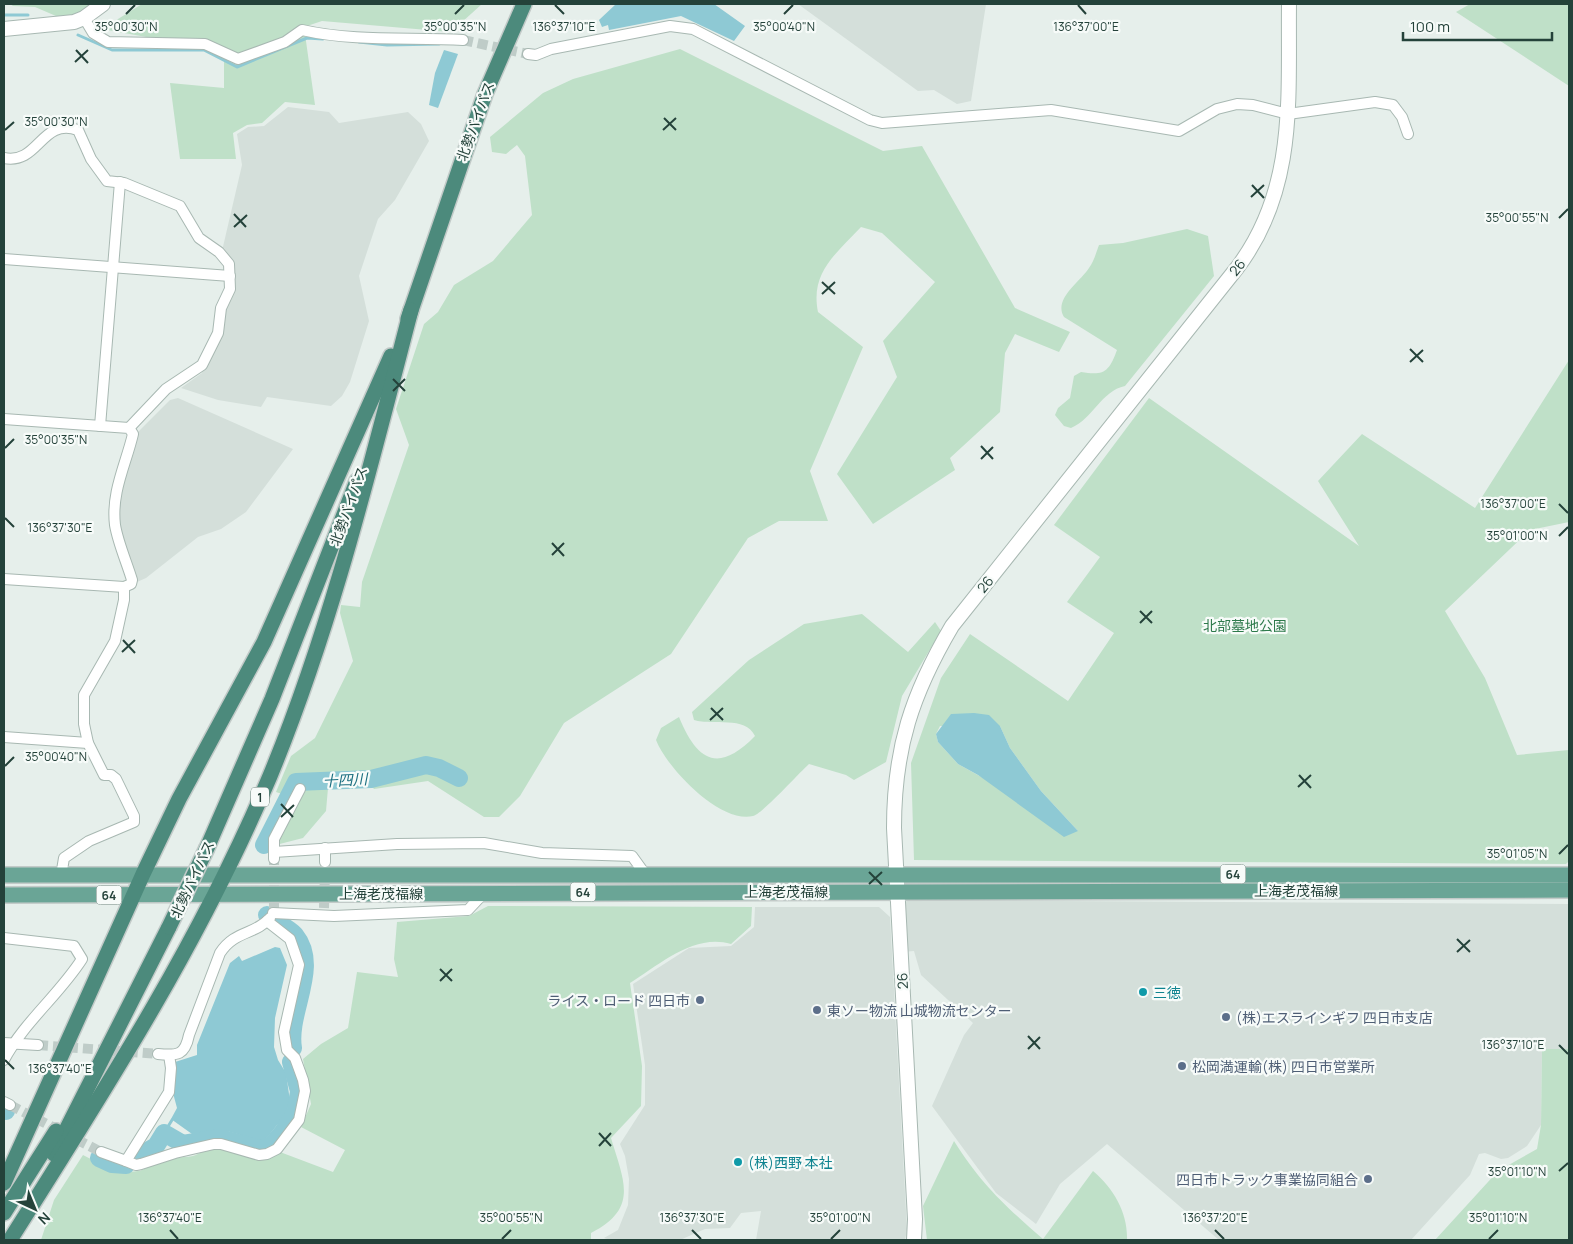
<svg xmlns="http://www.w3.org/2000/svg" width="1573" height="1244" font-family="Manrope,'Noto Sans JP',sans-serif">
<rect width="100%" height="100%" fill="#e6efeb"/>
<!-- built -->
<g fill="#d4dfda">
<polygon points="798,4 986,4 971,101 957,104 934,90 918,91"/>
<polygon points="288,107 329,112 339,123 408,112 421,124 429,141 395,200 378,219 359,276 369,321 350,382 342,396 331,406 267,397 261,407 218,400 181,388 202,373 231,290 222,251 242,165 237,134 248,127 264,126"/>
<polygon points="178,398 293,449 246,512 221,529 198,537 146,578 137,582 118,528 119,495 136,434 170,400"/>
<polygon points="908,900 1569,904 1569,1049 1542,1049 1541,1125 1527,1146 1508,1158 1501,1159 1485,1153 1479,1154 1470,1175 1411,1240 1219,1240 1107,1144 1060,1184 1036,1224 996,1193 932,1106 964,1035 973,1023 921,975 914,951 902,952 900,907"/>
<polygon points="755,907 879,907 890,917 907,1230 905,1240 756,1240 761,1211 741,1213 730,1228 705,1229 680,1240 610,1240 604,1238 618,1230 628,1205 629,1179 625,1156 620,1144 645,1105 645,1065 633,984 689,948 731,946 754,927"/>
</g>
<!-- green -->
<g fill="#bfe0c8" fill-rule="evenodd">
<polygon points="10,4 91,4 70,22 35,7 13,6"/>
<polygon points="142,4 482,4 451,32 322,21 304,27 315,105 285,102 262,123 247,125 233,133 236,159 180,159 170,83 224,88 224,51 102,29"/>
<polygon points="1470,4 1569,4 1569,86 1456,12"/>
<path d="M680,49L883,151L922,146L1015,308L1070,332L1059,352L1015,334L1005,353L1000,412L950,458L955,470L873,524L837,474L897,377L883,341L935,282L882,233L861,227C836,254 810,272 818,312L863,347L810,471L828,521H779L748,538L671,654L564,723L520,796L499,817H484L428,781L374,789L369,783L341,780L328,788L326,811L303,838L268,847L285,795L276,792L291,756L315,738L353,661L340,613L341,605L360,607L362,582L409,445L396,409L424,324L438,312L454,285L493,261L532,215L525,156L517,145L506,154L492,152L490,137L543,93L573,79Z"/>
<path d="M1187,229L1208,236L1214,276L1125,386C1101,391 1093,419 1071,428L1064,426L1055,415L1058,408L1070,398L1074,376L1081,372C1104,376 1109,372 1117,350L1064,317C1053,299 1080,282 1089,268C1094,261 1096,253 1099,245L1123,243Z"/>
<path d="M1569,360V522L1530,530L1445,611L1485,678L1517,755L1569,750V861L1566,864L914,860L911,763L941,678L970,634L1068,701L1114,633L1067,602L1100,557L1054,525L1149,398L1359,546L1318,481L1362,434L1475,508ZM940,726H1000L1010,748L1041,791L1078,831L958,764L938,742L936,734Z"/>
<path d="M862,614L908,652L935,622L941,631L902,696L886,762L854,780L846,775L809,764C798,774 762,814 753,816C720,824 667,768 656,740L661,728L679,717C697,761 718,774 755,736C745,715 713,726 694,720L692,712L749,660L804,624Z"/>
<path d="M488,906L752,907L751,926L731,944C694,933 659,965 630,983L642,1066L641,1106L611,1138C624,1182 639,1208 591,1233V1240H41L54,1200L83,1155C99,1163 118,1175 138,1171C145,1170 152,1164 159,1162C170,1157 181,1158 193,1156C199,1154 204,1150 211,1149C238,1144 249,1170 280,1152L333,1172L345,1150L301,1127L311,1104L303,1059L321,1044L348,1028L357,972L398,977L394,959L397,922L469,916Z"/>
<polygon points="1542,1049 1569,1049 1569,1240 1435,1240 1498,1171 1537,1149 1541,1125"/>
<path d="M954,1141C981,1184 1005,1206 1043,1239L1093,1171C1114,1189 1128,1213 1127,1240H927L923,1206Z"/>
</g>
<!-- water -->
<g fill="#8ec9d4">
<polygon points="616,4 714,4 745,26 734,41 681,16 609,30 608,25 602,27 599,20"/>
<polygon points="444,50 458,54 438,108 429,105 435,73"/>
<polygon points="974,713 989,715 1000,726 1010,748 1041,791 1078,831 1064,837 978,775 958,764 938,742 936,734 951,714"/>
<polygon points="275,947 280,948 287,965 275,1018 274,1047 278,1060 286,1073 290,1101 286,1114 265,1140 257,1140 227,1131 192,1134 171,1119 177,1108 173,1093 175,1062 197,1055 197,1045 230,963 239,956 242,961"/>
</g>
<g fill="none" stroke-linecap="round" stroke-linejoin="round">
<!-- stream -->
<g stroke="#8ec9d4" stroke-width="3">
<polyline points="4,15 28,15"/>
<polyline points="78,35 112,50 204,50 237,67 307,38 323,39"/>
<polyline points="359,42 387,45 439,44"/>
<polyline points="164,1133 172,1120"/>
</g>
<!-- river -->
<g stroke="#8ec9d4" stroke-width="18">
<polyline points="264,845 296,782 371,779 426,765 439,768 459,778"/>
<path d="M267,915C275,923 288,927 295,935C321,967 287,1012 293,1048"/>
<polyline points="4,1110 6,1111"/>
<polyline points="99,1158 112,1164 126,1165"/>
<polyline points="133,1159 156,1146 164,1133 183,1144 220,1138 259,1149 269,1148 283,1132 296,1111 299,1091 291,1062"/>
</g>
<!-- minor-tunnel -->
<g stroke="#bfccc8" stroke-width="10" stroke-dasharray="10 5" stroke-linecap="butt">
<polyline points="463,40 528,54"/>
<polyline points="324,908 325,869"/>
<polyline points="274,910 274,859"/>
<polyline points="38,1045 158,1054"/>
<polyline points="10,1105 101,1152"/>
</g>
<!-- minor casing -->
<g stroke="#a8b8b2" stroke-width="12">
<g id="minor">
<path d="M84,18L93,33L108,42L205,44L238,59L285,42L302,30C355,42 409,37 463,40"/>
<polyline points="528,54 536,55 551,49 670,26 693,29 870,120 882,123 1051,110 1179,131 1217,109 1237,104 1253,105 1288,114 1375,102 1393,105 1402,117 1408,134"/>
<path d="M4,158C39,165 41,117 78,130L91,159L107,181L124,183L180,206L199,238L219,252L229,264L230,289L221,308L218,333L202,365L166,389L129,428"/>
<polyline points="4,259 230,276"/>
<path d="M4,419L129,428L133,434C126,464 111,492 115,525C118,543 127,563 132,580L131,584L124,587L4,579"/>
<polyline points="100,426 120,182"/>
<polyline points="4,737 88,743"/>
<polyline points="274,852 397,844 484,843 542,853 632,856 645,874"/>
<polyline points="274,859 274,839 300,789"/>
<polyline points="325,862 325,848"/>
<polyline points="61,876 64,858 89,841 134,822 134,816 116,779 111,775 104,775 88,743 84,724 84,695 115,641 124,600 124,587"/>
<polyline points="273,913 334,916 468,910 484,893"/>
<path d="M4,938L74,946L82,959C59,995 24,1022 4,1060"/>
<polyline points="4,1043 38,1045"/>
<path d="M158,1054C178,1056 185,1055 189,1035L220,953C235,930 255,935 270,918"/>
<polyline points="169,1055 171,1068 169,1092 126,1161 136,1165 141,1164 175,1153 214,1144 221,1144 259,1155 267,1154 277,1149 299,1120 305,1091 303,1080 295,1058 287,1050 284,1032 299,965 290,939 267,921"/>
<polyline points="4,1102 10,1105"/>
<polyline points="101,1152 126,1161"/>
</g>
</g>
<!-- tertiary casing -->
<g stroke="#a8b8b2" stroke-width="16">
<g id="tertiary">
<polyline points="4,29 74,22 84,18 103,4"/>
<path d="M914,1240L915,1219L894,828C894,748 912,694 952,626L1237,268C1297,189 1288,98 1289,4"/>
</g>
</g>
<!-- primary casing -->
<g stroke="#c2cac8" stroke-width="18">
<g id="primary">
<polyline points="4,875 1569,875"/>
<polyline points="4,895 1569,890"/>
</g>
</g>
<!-- trunk casing -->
<g stroke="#c2cac8" stroke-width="18">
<g id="trunk">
<polyline points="408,319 485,94 524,4"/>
<polyline points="207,848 272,699 357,481"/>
<polyline points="54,1154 169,927"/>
<polyline points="4,1183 143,874 179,799 264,642 391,356"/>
<polyline points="4,1213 56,1131"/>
<path d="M10,1240C105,1090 201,940 270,776C332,626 370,467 411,310"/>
</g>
</g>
<!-- minor -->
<use href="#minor" stroke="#fff" stroke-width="10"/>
<!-- tertiary -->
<use href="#tertiary" stroke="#fff" stroke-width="14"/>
<!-- primary -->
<use href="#primary" stroke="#6aa596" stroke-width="15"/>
<!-- trunk -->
<use href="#trunk" stroke="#4c8a7c" stroke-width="15"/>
<!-- trunk-bridge casing -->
<g stroke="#c2cac8" stroke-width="18" stroke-linecap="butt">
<polyline id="trunk-bridge" points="169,927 207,848"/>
</g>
<!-- trunk-bridge -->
<use href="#trunk-bridge" stroke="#4c8a7c" stroke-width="15"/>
</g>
<!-- ticks -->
<path fill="none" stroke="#24423a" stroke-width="2" d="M555,5L564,14M1078,5L1086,14M126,14L135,5M455,14L464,5M784,14L793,5M76,50L88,63M75,62L88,50M664,118L676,130M5,130L14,122M663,130L676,118M1252,185L1264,198M1251,197L1264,185M234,214L246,227M1559,218L1568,209M234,227L247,215M822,282L835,294M822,294L835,282M1410,349L1423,362M1410,362L1423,350M393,379L405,391M393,391L405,379M981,446L993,459M5,448L14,439M981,459L993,447M1559,504L1568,513M5,518L14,527M1559,536L1568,527M552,543L564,556M552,555L564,543M1140,611L1152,623M1140,623L1152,611M123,640L135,653M122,652L135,640M711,708L723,720M710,720L723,708M5,766L14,757M1299,775L1311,788M1298,787L1311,775M281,804L293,817M281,817L294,805M1559,854L1568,845M869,872L882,885M869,884L882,872M1457,939L1470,952M1457,952L1470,940M440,969L452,981M440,981L452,969M1028,1036L1040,1049M1559,1045L1568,1054M1028,1049L1040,1037M5,1060L14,1069M599,1133L611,1146M599,1146L611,1133M1559,1171L1568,1163M170,1230L178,1239M692,1230L701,1239M1215,1230L1224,1239M502,1239L511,1230M831,1239L840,1230M1489,1239L1498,1230"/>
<!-- markers -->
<g fill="#0f9aa8" stroke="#f7fbf9" stroke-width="2">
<circle cx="1143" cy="992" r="5"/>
<circle cx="738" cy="1162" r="5"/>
</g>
<g fill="#5c6f8a" stroke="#f7fbf9" stroke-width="2">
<circle cx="700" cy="1000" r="5"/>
<circle cx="817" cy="1010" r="5"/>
<circle cx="1226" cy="1017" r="5"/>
<circle cx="1182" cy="1066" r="5"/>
<circle cx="1368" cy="1179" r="5"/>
</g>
<g text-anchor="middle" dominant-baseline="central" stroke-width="4.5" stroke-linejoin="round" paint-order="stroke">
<!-- shield labels -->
<g fill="#f7fbf9" stroke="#637a73" stroke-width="1">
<rect x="251" y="787.5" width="18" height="19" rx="4"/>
<rect x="1220.5" y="864.5" width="25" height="19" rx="4"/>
<rect x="570.5" y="882.5" width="25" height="19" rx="4"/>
<rect x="96.5" y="885.5" width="25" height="19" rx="4"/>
</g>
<g font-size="12" font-weight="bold" fill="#24423a">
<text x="260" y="797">1</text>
<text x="1233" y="874">64</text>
<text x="583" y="892">64</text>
<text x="109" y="895">64</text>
</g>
<!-- street labels -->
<g font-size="14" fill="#24423a" stroke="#f7fbf9">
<text transform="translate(475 121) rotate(-70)">北勢バイパス</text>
<text transform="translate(1237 267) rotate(-52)">26</text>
<text transform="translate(348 506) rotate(-70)">北勢バイパス</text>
<text transform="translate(985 584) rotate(-51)">26</text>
<text transform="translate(192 879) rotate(-65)">北勢バイパス</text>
<text x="1296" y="890">上海老茂福線</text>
<text x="786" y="891">上海老茂福線</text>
<text x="381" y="893">上海老茂福線</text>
<text transform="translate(902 981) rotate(-93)">26</text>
</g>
<!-- park labels -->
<g font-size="14" fill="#2d7a4b" stroke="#f7fbf9">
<text x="1245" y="625">北部墓地公園</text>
</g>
<!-- culture labels -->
<g font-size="14" fill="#0d838f" stroke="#f7fbf9" text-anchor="start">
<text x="1153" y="992">三徳</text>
<text x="748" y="1162">(株)西野 本社</text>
</g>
<!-- service labels -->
<g font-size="14" fill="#4e5e75" stroke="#f7fbf9" text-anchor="start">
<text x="690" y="1000" text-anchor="end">ライス・ロード 四日市</text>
<text x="827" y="1010">東ソー物流 山城物流センター</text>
<text x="1236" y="1017">(株)エスラインギフ 四日市支店</text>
<text x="1192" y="1066">松岡満運輸(株) 四日市営業所</text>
<text x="1358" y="1179" text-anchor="end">四日市トラック事業協同組合</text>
</g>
<!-- water labels -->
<g font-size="15" font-style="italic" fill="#1c6f80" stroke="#f7fbf9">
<text transform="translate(345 780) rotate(-3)">十四川</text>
</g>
</g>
<g font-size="12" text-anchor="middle" fill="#24423a" stroke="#f7fbf9" stroke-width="4.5" stroke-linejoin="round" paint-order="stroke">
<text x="126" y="31">35°00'30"N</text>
<text x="455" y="31">35°00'35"N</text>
<text x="784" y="31">35°00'40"N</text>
<text x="564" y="31">136°37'10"E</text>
<text x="1086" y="31">136°37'00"E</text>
<text x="56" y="126">35°00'30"N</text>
<text x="1517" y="222">35°00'55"N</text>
<text x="56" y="444">35°00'35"N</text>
<text x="1513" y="508">136°37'00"E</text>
<text x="60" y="532">136°37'30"E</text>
<text x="1517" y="540">35°01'00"N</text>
<text x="56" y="761">35°00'40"N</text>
<text x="1517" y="858">35°01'05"N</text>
<text x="1513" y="1049">136°37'10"E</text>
<text x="60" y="1073">136°37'40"E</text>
<text x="1517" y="1176">35°01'10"N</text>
<text x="170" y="1222">136°37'40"E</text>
<text x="692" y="1222">136°37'30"E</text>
<text x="1215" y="1222">136°37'20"E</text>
<text x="511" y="1222">35°00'55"N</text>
<text x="840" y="1222">35°01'00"N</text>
<text x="1498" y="1222">35°01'10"N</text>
</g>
<!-- border -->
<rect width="1573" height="1244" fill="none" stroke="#24423a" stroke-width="10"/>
<!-- north arrow -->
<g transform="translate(35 1209) rotate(136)" stroke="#f7fbf9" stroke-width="4" paint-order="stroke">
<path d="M0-4L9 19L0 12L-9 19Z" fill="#24423a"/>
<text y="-8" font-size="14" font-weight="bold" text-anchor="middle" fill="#24423a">N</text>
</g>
<!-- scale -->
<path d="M1403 32v8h149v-8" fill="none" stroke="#24423a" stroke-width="2.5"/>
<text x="1410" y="32" font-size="15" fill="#24423a" stroke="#f7fbf9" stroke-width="4" paint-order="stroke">100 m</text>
</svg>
